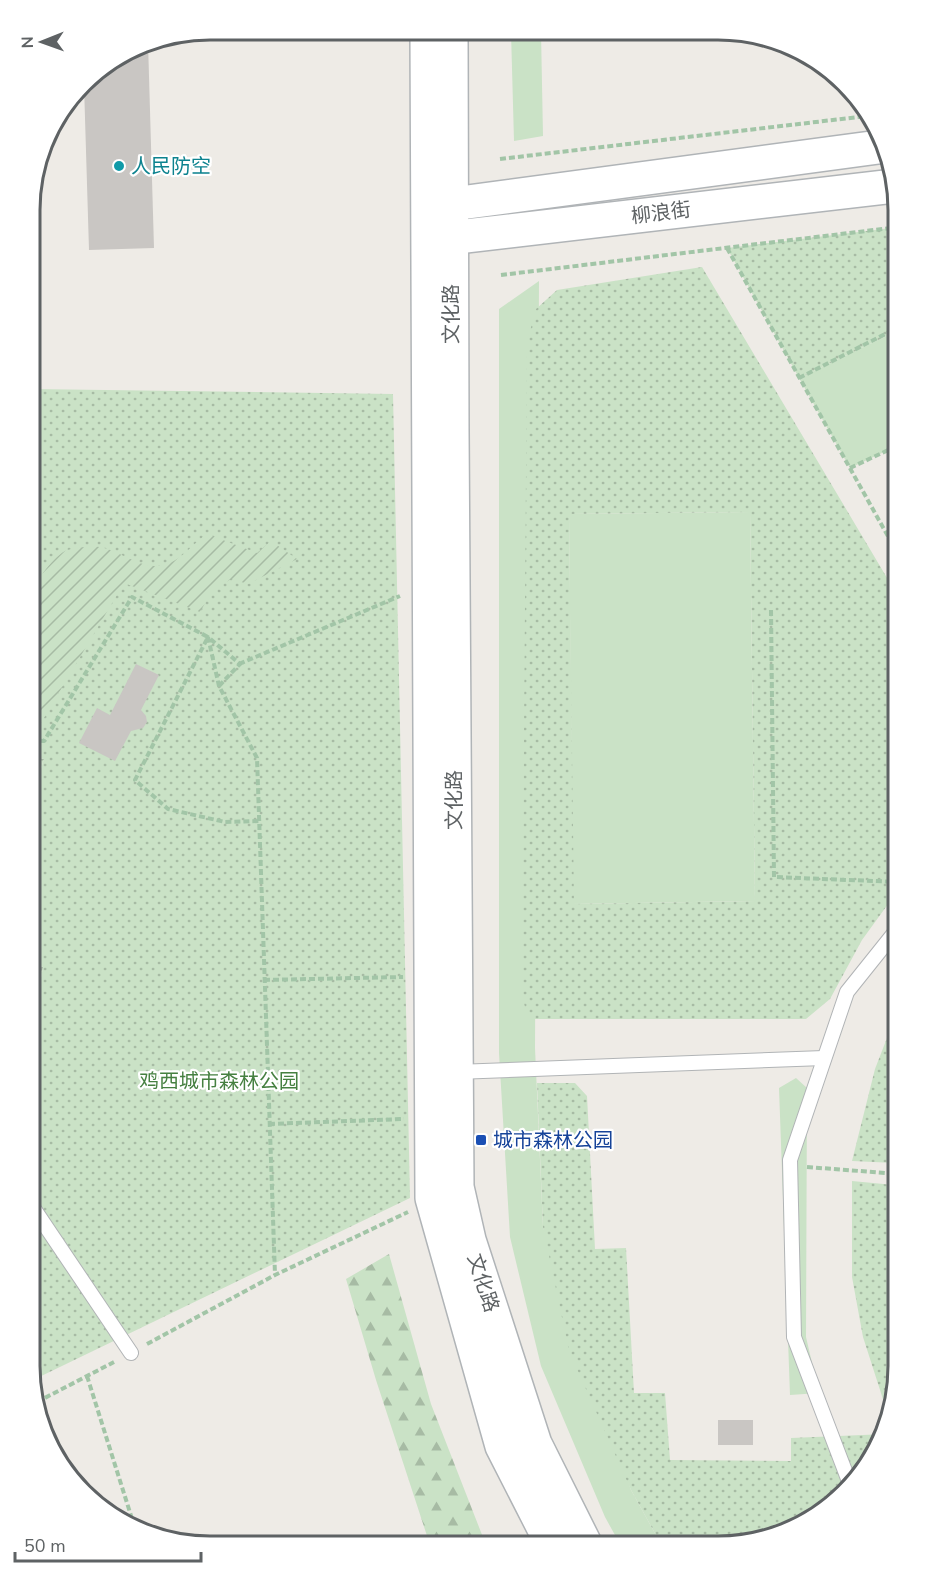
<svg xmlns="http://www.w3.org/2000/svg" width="929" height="1576" font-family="'Nunito Sans','Noto Sans SC',sans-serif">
<defs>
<pattern id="forest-firs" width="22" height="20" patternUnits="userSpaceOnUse" patternTransform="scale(1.5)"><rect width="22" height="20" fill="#cae2c6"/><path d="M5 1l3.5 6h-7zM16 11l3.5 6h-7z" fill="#a7bba4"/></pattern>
<pattern id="park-dots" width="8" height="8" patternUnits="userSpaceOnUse" patternTransform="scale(1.5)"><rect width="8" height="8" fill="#cae2c6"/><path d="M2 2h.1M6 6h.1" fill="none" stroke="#a7bba4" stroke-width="1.8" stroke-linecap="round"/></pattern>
<pattern id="garden-furrows" width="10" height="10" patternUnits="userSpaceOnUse" patternTransform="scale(1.5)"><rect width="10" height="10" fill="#cae2c6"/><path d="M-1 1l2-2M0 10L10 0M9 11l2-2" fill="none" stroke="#a7bba4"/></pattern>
</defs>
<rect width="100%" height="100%" fill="#eeebe6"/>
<!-- grass -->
<g fill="#cae2c6">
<polygon points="511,32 541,32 543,136 514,141"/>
<polygon points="539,281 535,1048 543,1227 631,1490 662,1546 621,1546 605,1517 541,1366 510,1237 499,1053 499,309"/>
<polygon points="899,330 899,445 850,468 799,378"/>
<polygon points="750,512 755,901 573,904 569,514"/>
<polygon points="796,1078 807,1088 806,1337 819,1393 790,1395 779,1088"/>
</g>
<!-- forest -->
<g fill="url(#forest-firs)">
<polygon points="31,757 44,759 31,799"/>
<polygon points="31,963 43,967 30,1037"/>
<polygon points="389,1254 431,1404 486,1545 430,1545 376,1380 346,1279"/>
</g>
<!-- park -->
<g fill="url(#park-dots)" fill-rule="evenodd">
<polygon points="899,227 899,330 799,378 727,248"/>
<path d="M702,267L899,598V889L862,940L830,999L806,1019H528L522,995L527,342L536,309L557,290ZM750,512L755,901L574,904L569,514Z"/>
<path d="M31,389L393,394L410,1198L33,1380C27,1350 27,1312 35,1283L30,1280V1037L43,967L31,963V799L44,759L31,757Z"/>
<polygon points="899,1007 899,1152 895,1163 852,1161 875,1069"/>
<polygon points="537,1083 575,1083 587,1096 595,1249 626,1248 634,1393 665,1393 670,1460 791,1461 791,1438 886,1434 862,1475 788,1532 719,1546 662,1546 631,1490 569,1351 543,1227"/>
<polygon points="852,1181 894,1185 896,1271 899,1281 899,1378 889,1418 863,1337 852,1277"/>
</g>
<!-- garden -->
<path fill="url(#garden-furrows)" d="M207,534L257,553L271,541L297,559L248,584L231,579L212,591L200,612L124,583L35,733L31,732V599C35,582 50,560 65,551C73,547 93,546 101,547C118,551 137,565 153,566C177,568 190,545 207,534Z"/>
<!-- building -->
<g fill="#c9c6c3">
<polygon points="148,42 154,248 89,250 84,85 91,75 141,44"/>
<polygon points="136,664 159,675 141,710 146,716 147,722 143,728 131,731 115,761 79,743 97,708 110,715"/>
<rect x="718" y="1420" width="35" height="25"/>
</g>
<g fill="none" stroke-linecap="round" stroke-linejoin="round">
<!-- lane casing -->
<g stroke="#b1b4b6" stroke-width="16">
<g id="lane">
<polyline points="456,1072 824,1058"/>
<polyline points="30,1203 131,1353"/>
<polyline points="850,1484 794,1337 790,1160 847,992 899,927"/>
</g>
</g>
<!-- secondary casing -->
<g stroke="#b0b4b7" stroke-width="36">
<g id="secondary">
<polyline points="427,31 432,1198 502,1446 553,1546"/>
<polyline points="451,32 452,431 457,1187 469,1240 535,1444 586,1546"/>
<polyline points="430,207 886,146"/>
<polyline points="432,240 894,186"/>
</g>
</g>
<!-- path -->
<g stroke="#a2c5a7" stroke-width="4" stroke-dasharray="6 3" stroke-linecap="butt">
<polyline points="500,159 867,116"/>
<polyline points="727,248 899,556"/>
<polyline points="501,275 899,227"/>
<polyline points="799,378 899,327"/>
<polyline points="850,468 899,445"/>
<polyline points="771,610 774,877 899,882"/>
<polyline points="239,664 400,596"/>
<polyline points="219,686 240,664 208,637 219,686 257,758 275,1275"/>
<polyline points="31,740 44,741 132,597 208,637 135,780 168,809 225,822 259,821"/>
<polyline points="264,980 403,977"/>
<polyline points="269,1124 404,1119"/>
<polyline points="807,1167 899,1174"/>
<polyline points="899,1293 899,1264"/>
<polyline points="147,1344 275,1275 408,1212"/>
<polyline points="87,1376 133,1522"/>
<polyline points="37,1402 114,1362"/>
</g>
<!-- lane -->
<use href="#lane" stroke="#fff" stroke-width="14"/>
<!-- secondary -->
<use href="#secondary" stroke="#fff" stroke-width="33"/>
</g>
<!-- markers -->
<circle fill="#0f9aa8" stroke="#fff" stroke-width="2" cx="119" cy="166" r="6"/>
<rect fill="#1a4fb4" stroke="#fff" stroke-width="2" x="475" y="1134" width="12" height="12" rx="3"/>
<g text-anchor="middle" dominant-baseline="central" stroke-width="4.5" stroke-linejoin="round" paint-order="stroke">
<!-- culture labels -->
<g font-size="20" fill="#0d838f" stroke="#fff" text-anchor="start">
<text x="131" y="166">人民防空</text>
</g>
<!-- street labels -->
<g font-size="20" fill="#5e6264" stroke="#fff">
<text transform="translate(661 213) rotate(-7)">柳浪街</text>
<text transform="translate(451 314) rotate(-90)">文化路</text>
<text transform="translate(454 800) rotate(-90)">文化路</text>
<text transform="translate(483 1283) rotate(72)">文化路</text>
</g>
<!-- park labels -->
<g font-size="20" fill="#468041" stroke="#fff">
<text x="219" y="1081">鸡西城市森林公园</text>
</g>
<!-- transit labels -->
<g font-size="20" fill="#164399" stroke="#fff" text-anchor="start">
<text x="493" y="1140">城市森林公园</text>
</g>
</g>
<!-- crop -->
<path d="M0 0H929V1576H0ZM210 40H718A170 170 0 0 1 888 210V1366A170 170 0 0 1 718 1536H210A170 170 0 0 1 40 1366V210A170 170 0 0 1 210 40Z" fill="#fff" fill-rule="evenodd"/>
<path fill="none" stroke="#5e6264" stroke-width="3" d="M210 40H718A170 170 0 0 1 888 210V1366A170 170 0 0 1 718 1536H210A170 170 0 0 1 40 1366V210A170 170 0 0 1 210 40Z"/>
<!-- north arrow -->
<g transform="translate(42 42) rotate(269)" stroke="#ffffff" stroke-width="4.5" paint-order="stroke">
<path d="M0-4.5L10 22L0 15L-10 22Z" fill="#5e6264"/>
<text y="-9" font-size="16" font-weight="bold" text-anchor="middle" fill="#5e6264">N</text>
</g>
<!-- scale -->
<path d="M15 1552v9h186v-9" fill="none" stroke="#5e6264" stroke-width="3"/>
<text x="24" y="1552" font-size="18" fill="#5e6264" stroke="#ffffff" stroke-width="4.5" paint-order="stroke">50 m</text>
</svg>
